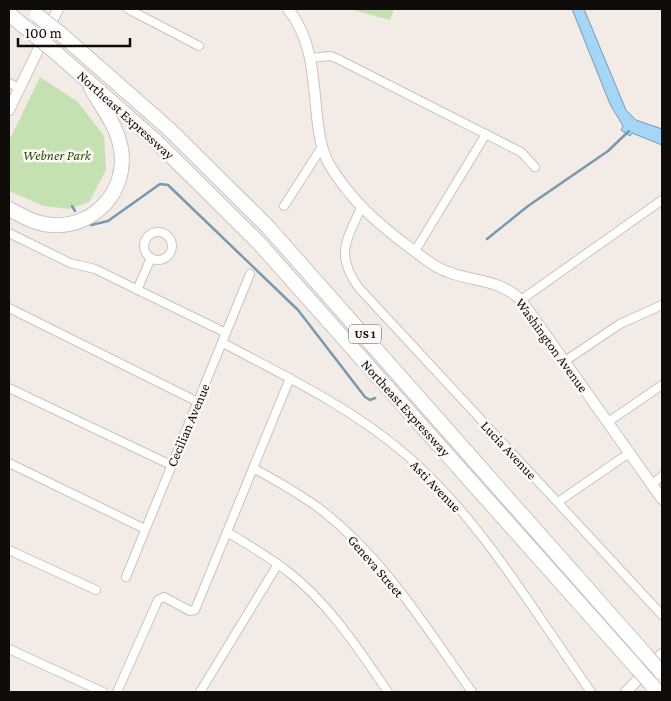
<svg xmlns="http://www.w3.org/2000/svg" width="671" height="701" font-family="'Crimson Pro',serif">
<rect width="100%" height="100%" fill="#f3ebe5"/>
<!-- green -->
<g fill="#c5e1b2">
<polygon points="350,9 394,9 390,20"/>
<polygon points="40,77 78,102 104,136 106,170 89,202 69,209 44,206 9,191 9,141"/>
</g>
<!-- water -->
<polygon fill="#a5d5f7" stroke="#7899b0" points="572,9 584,9 626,110 636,120 662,129 662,145 632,133 630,136 621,130 623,126 610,104"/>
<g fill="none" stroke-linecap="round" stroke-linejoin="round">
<!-- stream -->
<g stroke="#7899b0" stroke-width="2.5">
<polyline points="72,206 75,211"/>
<polyline points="91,225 108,221 160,184 168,185 298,310 365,397 370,400 375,398"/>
<polyline points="487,239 528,206 608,151 629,131"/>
</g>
<!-- minor casing -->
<g stroke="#cbc3bd" stroke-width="10">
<g id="minor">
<polyline points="128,9 199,46"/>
<polyline points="311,58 330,56 338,59 521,152 535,167"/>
<polyline points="9,83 19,88"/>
<polyline points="284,206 322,147"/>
<path d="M361,208C346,241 335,255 359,288L662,615"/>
<circle cx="158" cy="246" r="14"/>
<polyline points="9,233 70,263 95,269 226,333"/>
<polyline points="415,251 486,134"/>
<polyline points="137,290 151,258"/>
<polyline points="521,300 662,200"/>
<polyline points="9,308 198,402"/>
<path d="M223,343C285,376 350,407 404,453C478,515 535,613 591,692"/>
<polyline points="565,361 620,324 662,305"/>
<polyline points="9,388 171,465"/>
<polyline points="608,422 662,385"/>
<polyline points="9,463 145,529"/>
<path d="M253,468C277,481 302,495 324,512C386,561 427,629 472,692"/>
<polyline points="651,485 662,476"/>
<polyline points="558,502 629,453"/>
<path d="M227,532C249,545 271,558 291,574C331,606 359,650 388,692"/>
<polyline points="9,550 96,590"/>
<polyline points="126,577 250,274"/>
<polyline points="9,649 103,692"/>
<polyline points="117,692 158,600 164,597 190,611 195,610 290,378"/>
<polyline points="200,692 278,564"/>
</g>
</g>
<!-- tertiary casing -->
<g stroke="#cbc3bd" stroke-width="12">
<g id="tertiary">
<path d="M288,9C313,40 313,79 317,117C319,133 321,150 329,164C351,201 379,225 413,250C424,258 435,268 448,272C474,282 499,279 521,300L662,499"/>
<polyline points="9,110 58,9"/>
<polyline points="626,692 662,654"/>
</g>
</g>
<!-- motorway casing -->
<g stroke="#cbc3bd" stroke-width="16">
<g id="motorway">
<polyline points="9,14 31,32"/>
<polyline points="62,35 169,129 268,227 646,655"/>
<polyline points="54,51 159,144 258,242 636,667"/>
<path d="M9,209C22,216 36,224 52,225C94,228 128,191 121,149C117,125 102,108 91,88"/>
<polyline points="650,683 658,692"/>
</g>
</g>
<!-- minor -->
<use href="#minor" stroke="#fff" stroke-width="8"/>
<!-- tertiary -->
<use href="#tertiary" stroke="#fff" stroke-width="10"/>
<!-- motorway -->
<use href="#motorway" stroke="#fff" stroke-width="14"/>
<!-- motorway-bridge casing -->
<g stroke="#cbc3bd" stroke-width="16" stroke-linecap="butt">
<g id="motorway-bridge">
<polyline points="37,15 62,35"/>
<polyline points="31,32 54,51"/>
<polyline points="646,655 660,671"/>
<polyline points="636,667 650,683"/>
</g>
</g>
<!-- motorway-bridge -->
<use href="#motorway-bridge" stroke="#fff" stroke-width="14"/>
</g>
<g text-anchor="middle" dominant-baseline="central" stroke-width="5" stroke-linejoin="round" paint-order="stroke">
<!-- shield labels -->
<rect fill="#fef9f6" stroke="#575351" stroke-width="1" x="349" y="324.5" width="32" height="19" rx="4"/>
<g font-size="12" font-weight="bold" fill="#0f0c0a">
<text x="365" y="334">US 1</text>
</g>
<!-- street labels -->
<g font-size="14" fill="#0f0c0a" stroke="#fef9f6">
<text transform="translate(126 115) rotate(42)">Northeast Expressway</text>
<text transform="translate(552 345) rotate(54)">Washington Avenue</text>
<text transform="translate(406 408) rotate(48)">Northeast Expressway</text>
<text transform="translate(188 425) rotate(-67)">Cecilian Avenue</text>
<text transform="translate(509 450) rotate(47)">Lucia Avenue</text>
<text transform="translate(436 486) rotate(46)">Asti Avenue</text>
<text transform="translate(376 566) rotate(49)">Geneva Street</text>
</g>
<!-- park labels -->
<g font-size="14" font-style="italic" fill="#2d4d0a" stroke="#fef9f6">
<text x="57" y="155">Webner Park</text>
</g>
</g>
<!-- border -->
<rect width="671" height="701" fill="none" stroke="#0f0c0a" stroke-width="20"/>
<!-- scale -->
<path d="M18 38v8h112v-8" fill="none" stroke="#0f0c0a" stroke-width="2.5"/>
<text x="25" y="38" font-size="15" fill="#0f0c0a" stroke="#fef9f6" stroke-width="4" paint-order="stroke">100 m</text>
</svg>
